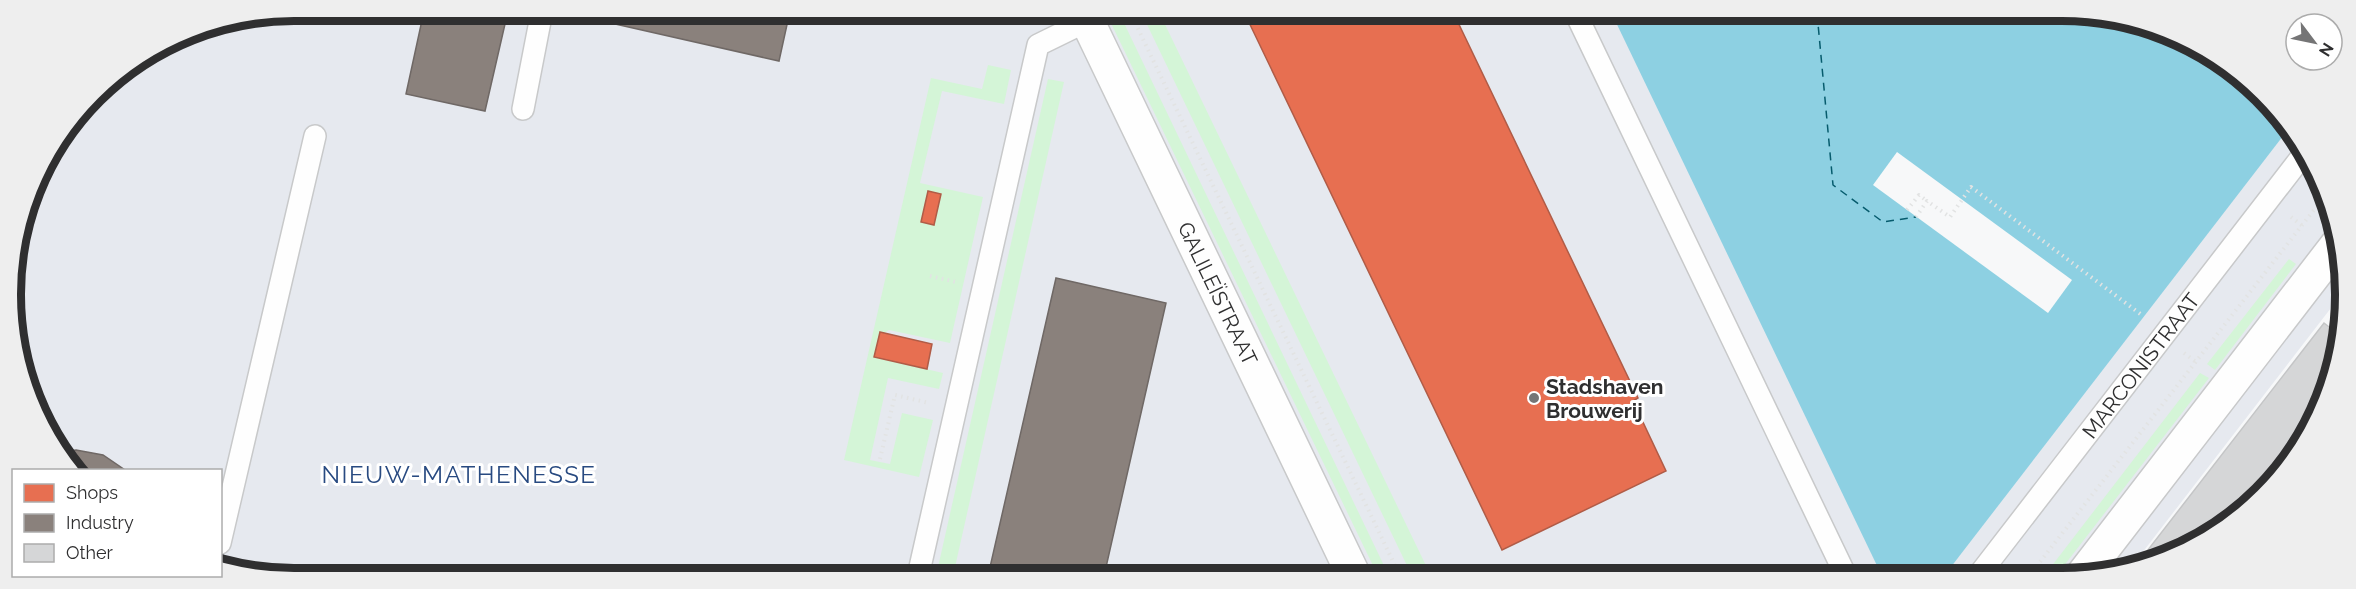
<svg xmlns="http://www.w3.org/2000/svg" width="2356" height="589" font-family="Raleway,sans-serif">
<rect width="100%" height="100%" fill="#f7f8f9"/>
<!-- built -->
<polygon fill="#e6e9ef" points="295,11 2099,13 2204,49 2287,122 2336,221 2341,295 2132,566 2098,576 257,576 221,564 220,470 73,470 69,468 20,368 11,276 40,169 107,81 186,32"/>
<!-- green -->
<g fill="#d4f5d7">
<polygon points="1141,12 1159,12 1431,576 1412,576"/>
<polygon points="1109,19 1124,23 1389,576 1378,576"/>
<polygon points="988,65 1011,70 1004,104 942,91 920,183 983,197 950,343 889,330 884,333 880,333 874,357 943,373 939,389 888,378 870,460 890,464 902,413 933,420 919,477 844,460 931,78 982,89"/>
<polygon points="1048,79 1064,82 953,576 936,576"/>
<polygon points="2289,259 2296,264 2215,370 2207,364"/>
<polygon points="2200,373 2209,378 2056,576 2044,576"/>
</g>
<!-- water -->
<polygon fill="#8dd0e2" points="1611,12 2099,13 2204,49 2287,122 2290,127 1944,576 1882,576"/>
<!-- pier -->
<polygon fill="#f7f8f9" points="1897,152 2072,280 2048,313 1873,185"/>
<!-- shops -->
<g fill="#e76f51" stroke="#b05c47" stroke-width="1.5">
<polygon points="1244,12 1453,12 1638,398 1633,401 1666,471 1502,550"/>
<polygon points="928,191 941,194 934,225 921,222"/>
<polygon points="880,332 932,344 927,369 874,357"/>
</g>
<!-- industry -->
<g fill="#8a817c" stroke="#6f6865" stroke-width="1.5">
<polygon points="424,11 508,11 485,111 406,94"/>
<polygon points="586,11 790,11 779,61 584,17"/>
<polygon points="1056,278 1166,303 1104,576 988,576"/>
<polygon points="76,450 103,455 125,470 73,470 61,452"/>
</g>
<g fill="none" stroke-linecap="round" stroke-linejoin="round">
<!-- ferry -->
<polyline stroke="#065b6d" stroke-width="1.5" stroke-dasharray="8 6" stroke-linecap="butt" points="1817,13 1833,185 1883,222 1916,217"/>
</g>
<!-- building -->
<polygon fill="#d5d6d7" stroke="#c4c5c6" stroke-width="1.5" points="2324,323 2342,337 2320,406 2238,513 2187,549 2137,564"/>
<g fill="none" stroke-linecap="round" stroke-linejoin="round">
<!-- service casing -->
<g stroke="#c8c9ca" stroke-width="24">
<g id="service">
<polyline points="1575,12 1846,576"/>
<polyline points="523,109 542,11"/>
<polyline points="220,543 315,136"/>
<polyline points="918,576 1038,45 1087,21"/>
<path id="s1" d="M1978,576L2303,155"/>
</g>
</g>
<!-- minor casing -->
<g stroke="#c8c9ca" stroke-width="36">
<g id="minor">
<path id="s2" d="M1083,12L1354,576"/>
<polyline points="2082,576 2337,245"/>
</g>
</g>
<!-- path -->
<g stroke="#e2e3e3" stroke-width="4" stroke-dasharray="1.5 4.5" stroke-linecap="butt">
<polyline points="1130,12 1400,576"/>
<polyline points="1907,210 1919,195 1927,201"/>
<polyline points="1916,217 1927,201 1950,217 1971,187 2143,316"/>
<polyline points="2291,217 2304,227"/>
<polyline points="930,276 956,282"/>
<polyline points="2184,353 2196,362"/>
<polyline points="880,459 895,395 929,403"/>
<polyline points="2029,576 2324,197"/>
</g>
<!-- service -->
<use href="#service" stroke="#fefefe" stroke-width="21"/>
<!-- minor -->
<use href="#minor" stroke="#fefefe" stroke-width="33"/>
</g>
<!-- markers -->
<circle fill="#757576" stroke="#fff" stroke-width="2" cx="1534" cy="398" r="6"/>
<g text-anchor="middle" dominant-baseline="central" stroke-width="6" stroke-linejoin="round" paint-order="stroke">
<!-- street labels -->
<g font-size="21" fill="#2f2f30" stroke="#fff">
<text stroke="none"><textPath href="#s2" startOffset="312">GALILEÏSTRAAT</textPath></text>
<text stroke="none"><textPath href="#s1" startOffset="266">MARCONISTRAAT</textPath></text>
</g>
<!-- poi labels -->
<g font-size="21" font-weight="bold" fill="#2f2f30" stroke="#fff" text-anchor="start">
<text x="1546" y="386">Stadshaven<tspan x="1546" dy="24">Brouwerij</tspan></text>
</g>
<!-- quarter labels -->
<g font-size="24" letter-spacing="1.5" fill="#284a81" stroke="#fff">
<text x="459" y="474">NIEUW-MATHENESSE</text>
</g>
</g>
<!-- crop -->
<path d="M0 0H2356V589H0ZM294 21H2062A273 273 0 0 1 2335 294V295A273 273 0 0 1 2062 568H294A273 273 0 0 1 21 295V294A273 273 0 0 1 294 21Z" fill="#eee" fill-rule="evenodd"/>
<path fill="none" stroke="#2f2f30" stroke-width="8" d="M294 21H2062A273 273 0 0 1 2335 294V295A273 273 0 0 1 2062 568H294A273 273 0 0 1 21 295V294A273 273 0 0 1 294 21Z"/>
<!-- legend -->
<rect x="12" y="469" width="210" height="108" fill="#ffffff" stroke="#acacac" stroke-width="1.5"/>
<rect x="24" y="484" width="30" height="18" fill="#e76f51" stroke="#acacac" stroke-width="1.5"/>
<text x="66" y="499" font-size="18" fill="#2f2f30">Shops</text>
<rect x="24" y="514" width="30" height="18" fill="#8a817c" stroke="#acacac" stroke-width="1.5"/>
<text x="66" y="529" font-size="18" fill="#2f2f30">Industry</text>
<rect x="24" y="544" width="30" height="18" fill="#d5d6d7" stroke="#acacac" stroke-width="1.5"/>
<text x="66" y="559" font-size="18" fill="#2f2f30">Other</text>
<!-- north arrow -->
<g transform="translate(2314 42) rotate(122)"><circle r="28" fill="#ffffff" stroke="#acacac" stroke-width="1.5"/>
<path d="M0-4.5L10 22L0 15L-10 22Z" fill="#757576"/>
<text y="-9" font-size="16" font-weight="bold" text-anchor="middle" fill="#2f2f30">N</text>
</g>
</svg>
